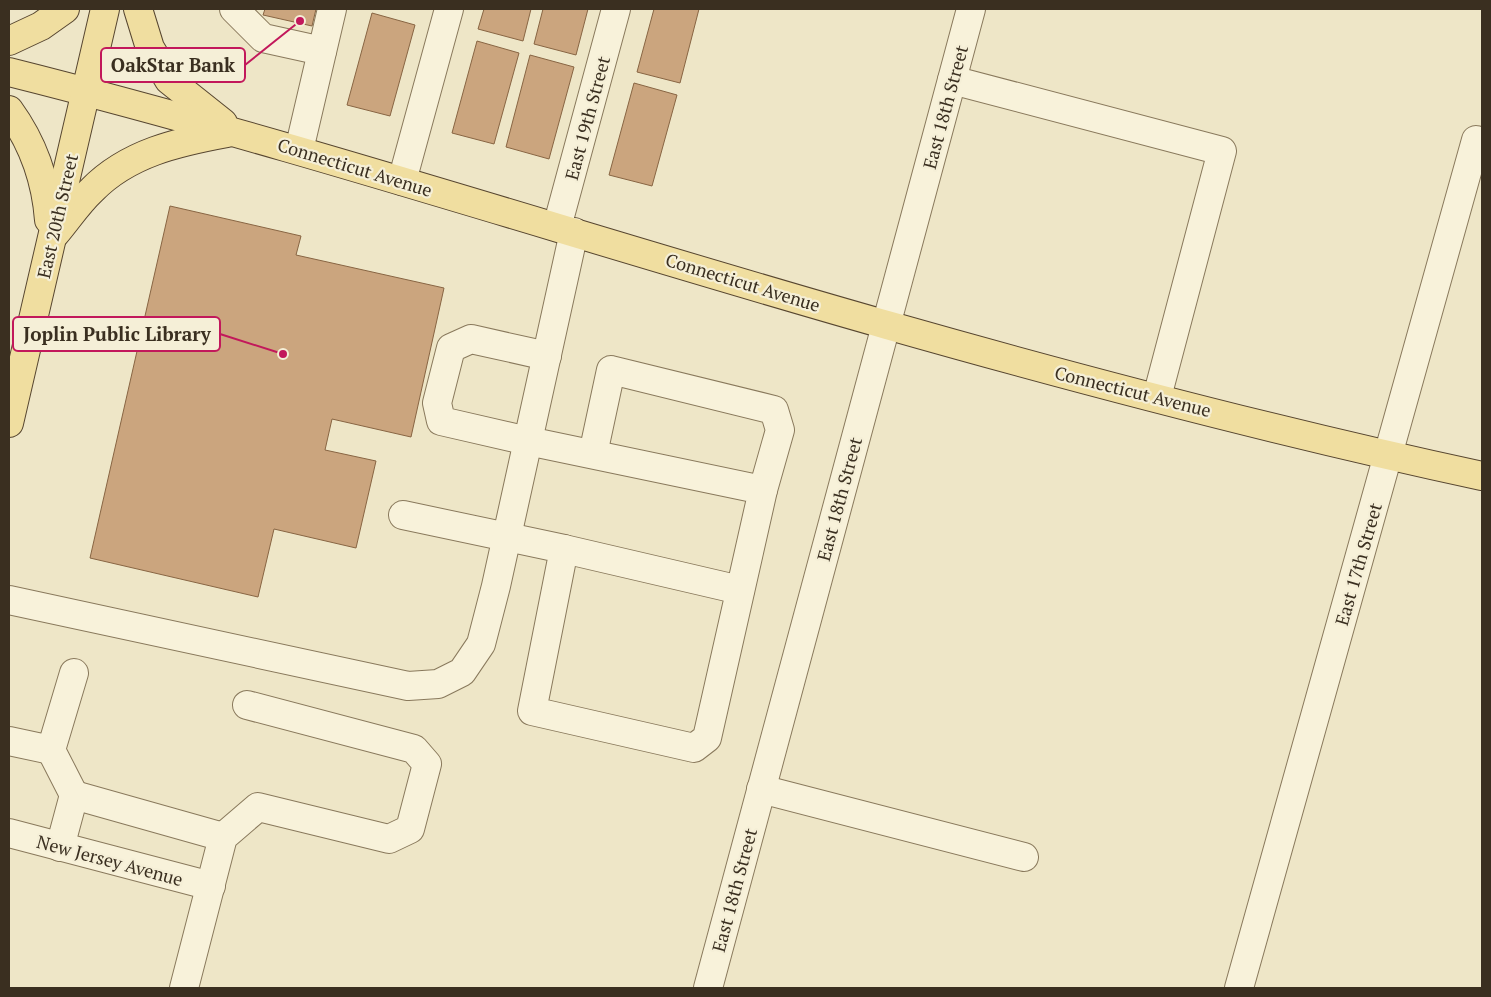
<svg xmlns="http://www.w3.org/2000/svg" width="1491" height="997" font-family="'PT Serif',serif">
<rect width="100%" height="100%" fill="#eee6c7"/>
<!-- building -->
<g fill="#cba57e" stroke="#886543">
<polygon points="265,9 316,9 312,26 263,15"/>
<polygon points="484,9 531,9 523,41 478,29"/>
<polygon points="543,9 588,9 576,55 534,44"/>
<polygon points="654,9 699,9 680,83 637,72"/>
<polygon points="372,13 415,25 390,116 347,105"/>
<polygon points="477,41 519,53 494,144 452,133"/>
<polygon points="530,55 574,67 549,159 506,147"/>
<polygon points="634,83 677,95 652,186 609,175"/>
<polygon points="170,206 301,236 296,255 444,288 411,437 332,419 325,450 376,461 356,548 274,529 258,597 90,558"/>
</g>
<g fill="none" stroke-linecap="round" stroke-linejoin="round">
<!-- minor casing -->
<g stroke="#89795c" stroke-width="30">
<g id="minor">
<polyline points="234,9 263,38 322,51"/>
<polyline points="952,80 1222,151 1157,397"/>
<polyline points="299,150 332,9"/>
<polyline points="402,181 449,9"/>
<polyline points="557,227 616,9"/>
<polyline points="593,454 611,370 774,410 780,430 763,490"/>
<polyline points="403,515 564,549 532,711 694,748 707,738 763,490 528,441 441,421 437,403 451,348 471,339 547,356"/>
<polyline points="564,549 740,590"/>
<polyline points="9,600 408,686 438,684 462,672 481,644 496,586 574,232"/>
<polyline points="9,741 51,750"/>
<polyline points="761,789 1024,857"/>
<polyline points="74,795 223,837"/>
<polyline points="9,833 211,886"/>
<polyline points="60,847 74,795 51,750 74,673"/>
<polyline points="184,988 223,837 258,807 389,839 410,829 427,764 414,749 247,705"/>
<polyline points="708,988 971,9"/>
<polyline points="1239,988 1476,140"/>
</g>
</g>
<!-- major casing -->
<g stroke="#574630" stroke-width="30">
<g id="major">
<polyline points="138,9 150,48 169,80 223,123"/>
<polyline points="9,41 41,26 65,9"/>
<path d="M9,72C304,146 594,242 887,325C1084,381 1282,433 1482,476"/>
<path d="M9,110C33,143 46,180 49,220"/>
<path d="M55,234C67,220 78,203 92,190C128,153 178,142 227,133"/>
<polyline points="9,423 105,9"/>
</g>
</g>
<!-- minor -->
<use href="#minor" stroke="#f8f2da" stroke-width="28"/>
<!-- major -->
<use href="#major" stroke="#f0dea0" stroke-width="28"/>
</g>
<g text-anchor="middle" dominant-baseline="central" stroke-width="4.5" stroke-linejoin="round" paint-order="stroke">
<!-- street labels -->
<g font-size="18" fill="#3a2f20" stroke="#f5efd7">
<text transform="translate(945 107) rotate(-75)">East 18th Street</text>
<text transform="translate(587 118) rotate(-75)">East 19th Street</text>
<text transform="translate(355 167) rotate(17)">Connecticut Avenue</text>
<text transform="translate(57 216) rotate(-77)">East 20th Street</text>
<text transform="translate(743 282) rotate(17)">Connecticut Avenue</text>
<text transform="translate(1133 391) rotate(14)">Connecticut Avenue</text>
<text transform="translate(839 499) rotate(-75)">East 18th Street</text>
<text transform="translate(1358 564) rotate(-74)">East 17th Street</text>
<text transform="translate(110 860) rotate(15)">New Jersey Avenue</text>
<text transform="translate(734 890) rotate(-75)">East 18th Street</text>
</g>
</g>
<!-- callouts -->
<path fill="none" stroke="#c2185b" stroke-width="2" d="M300 21L245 65M283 354L220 334"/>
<g fill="#c2185b" stroke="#f5efd7" stroke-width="2">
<circle cx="300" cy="21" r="5"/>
<circle cx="283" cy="354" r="5"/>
</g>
<g fill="#f5efd7" stroke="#c2185b" stroke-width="2">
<rect x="101" y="48" width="144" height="34" rx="5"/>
<rect x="13" y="317" width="207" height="34" rx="5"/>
</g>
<g font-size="19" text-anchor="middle" font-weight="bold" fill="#3a2f20">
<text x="173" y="72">OakStar Bank</text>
<text x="117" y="341">Joplin Public Library</text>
</g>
<!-- border -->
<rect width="1491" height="997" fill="none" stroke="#3a2f20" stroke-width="20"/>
</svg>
